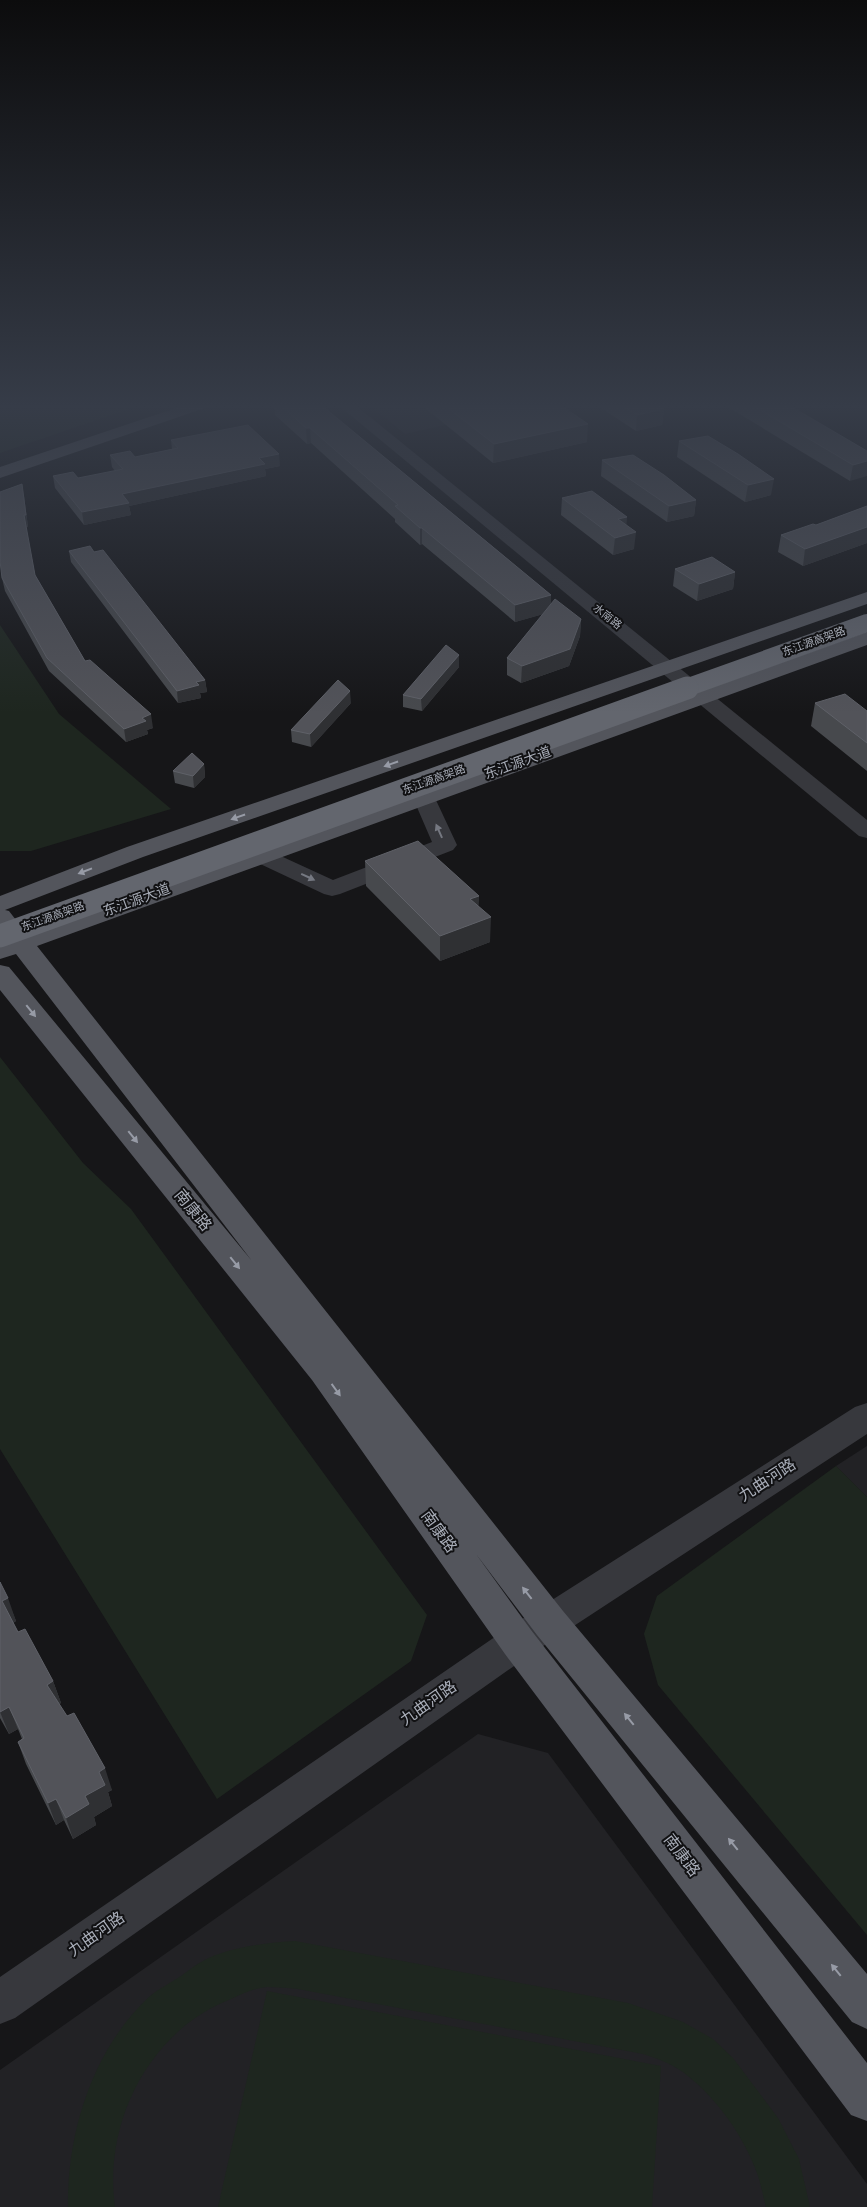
<svg xmlns="http://www.w3.org/2000/svg" width="867" height="2207" font-family="Overpass,'Noto Sans SC',sans-serif">
<rect width="100%" height="100%" fill="#161618"/>
<!-- built -->
<g fill="#222225">
<polygon points="368,404 532,404 534,405 405,434"/>
<polygon points="867,1446 867,1497 836,1466"/>
<polygon points="478,1734 548,1753 867,2184 867,2207 0,2207 0,2070"/>
</g>
<!-- green -->
<g fill="#1e261f">
<polygon points="0,404 144,404 0,453"/>
<polygon points="0,625 59,714 171,809 31,851 0,851"/>
<polygon points="0,1057 83,1163 131,1209 427,1615 411,1661 217,1799 0,1449"/>
<polygon points="836,1466 867,1497 867,1935 658,1685 644,1634 657,1596"/>
<path d="M295,1941L628,2003L683,2022L713,2039L733,2058L778,2118L799,2159L810,2207H766C763,2196 761,2184 757,2173C744,2137 718,2100 688,2076C675,2065 659,2059 643,2054L298,1989C288,1988 277,1987 267,1987C255,1988 242,1994 231,1999C150,2030 103,2122 115,2207H68C67,2132 93,2049 149,1997C158,1989 171,1983 181,1976C188,1971 195,1965 203,1961C225,1948 269,1942 295,1941Z"/>
<polygon points="267,1991 661,2066 652,2207 218,2207"/>
</g>
<g fill="none" stroke-linecap="round" stroke-linejoin="round">
<!-- path -->
<polyline stroke="#3d3f44" stroke-width="2" stroke-dasharray="2 2.5" stroke-linecap="butt" points="0,405 2,404"/>
<!-- minor -->
<g fill="#37383d" fill-rule="evenodd">
<polygon points="337,404 354,404 867,820 867,838 859,836"/>
<polygon points="424,791 432,793 435,798 457,845 453,850 340,894 332,896 324,894 256,862 252,857 256,852 264,850 272,852 333,880 432,842 413,798 416,793"/>
<polygon points="867,1403 867,1434 531,1654 15,2018 0,2024 0,1977 505,1630 855,1407"/>
</g>
<!-- major -->
<g fill="#53555c" fill-rule="evenodd">
<polygon points="188,404 211,404 208,407 0,478 0,467"/>
<polygon points="867,592 867,604 143,857 5,910 9,911 26,933 867,632 867,645 37,946 563,1611 867,1974 867,2029 852,2022 537,1635 476,1554 531,1630 867,2063 867,2121 851,2115 505,1654 312,1380 0,990 0,965 9,967 252,1261 16,954 0,959 0,942 6,940 0,932 0,896 127,847"/>
</g>
<!-- highway-bridge-far1 -->
<polyline stroke="#63666e" stroke-width="18" points="683,689 867,623"/>
<!-- highway-bridge -->
<polyline stroke="#63666e" stroke-width="23" points="0,936 687,688"/>
</g>
<!-- wall -->
<g fill="#47494d">
<polygon points="274,404 320,404 551,595 551,604 581,619 580,636 569,666 521,683 507,675 507,658 543,614 515,622 422,544 420,545 395,522 395,519 311,443 307,444 275,415"/>
<polygon points="420,404 559,404 587,442 493,463"/>
<polygon points="595,404 655,404 664,409 662,425 636,431"/>
<polygon points="723,404 783,404 867,451 850,481"/>
<polygon points="864,404 867,404 867,410 866,410"/>
<polygon points="171,440 280,466 265,469 266,476 129,506 131,515 84,525 55,488 53,476 78,478 115,471 112,467 110,455 135,457 172,449"/>
<polygon points="679,441 771,495 745,502 677,457"/>
<polygon points="602,460 696,500 694,516 667,522 601,476"/>
<polygon points="24,496 28,527 26,527 35,575 85,661 153,728 147,730 148,734 126,742 49,671 5,591 2,578"/>
<polygon points="562,498 634,549 613,555 561,515"/>
<polygon points="867,506 867,543 803,566 778,552 781,535 816,525"/>
<polygon points="69,551 94,552 205,680 207,692 200,693 201,698 178,703 71,562"/>
<polygon points="675,569 735,572 733,589 697,601 673,586"/>
<polygon points="459,655 459,667 422,711 403,707 403,695"/>
<polygon points="351,703 311,747 292,742 291,730"/>
<polygon points="815,703 867,711 867,771 811,726"/>
<polygon points="204,764 205,777 194,788 175,783 173,771"/>
<polygon points="365,861 479,896 478,906 490,942 440,961 366,886"/>
<polygon points="0,1582 16,1621 13,1623 18,1632 53,1681 61,1703 59,1704 112,1790 108,1792 112,1806 94,1817 96,1825 73,1839 64,1820 56,1825 26,1764 18,1742 22,1739 18,1729 9,1734 0,1718"/>
</g>
<!-- shaded-wall -->
<g fill="#2f3033">
<polygon points="664,409 662,425 636,431 637,415"/>
<polygon points="588,424 587,442 493,463 494,444"/>
<polygon points="306,428 310,428 311,443 307,444"/>
<polygon points="279,454 280,466 265,469 266,476 129,506 131,515 84,525 82,512 122,494 259,458"/>
<polygon points="867,461 867,476 850,481 853,465"/>
<polygon points="774,479 771,495 745,502 748,485"/>
<polygon points="22,484 24,496 28,527 26,527 24,515"/>
<polygon points="696,500 694,516 667,522 669,506"/>
<polygon points="627,517 626,534 618,519"/>
<polygon points="867,527 867,543 803,566 805,549"/>
<polygon points="420,528 422,528 422,544 420,545"/>
<polygon points="636,532 634,549 613,555 615,538"/>
<polygon points="735,572 733,589 697,601 699,584"/>
<polygon points="551,595 551,612 515,622 515,605"/>
<polygon points="581,619 580,636 569,666 521,683 522,666"/>
<polygon points="459,655 459,667 422,711 421,699"/>
<polygon points="205,680 207,692 200,693 201,698 178,703 177,691 196,682"/>
<polygon points="350,691 351,703 311,747 310,734"/>
<polygon points="151,714 153,728 147,730 148,734 126,742 124,729 142,718"/>
<polygon points="204,764 205,777 194,788 193,776"/>
<polygon points="479,896 478,920 470,899"/>
<polygon points="491,917 490,942 440,961 440,936"/>
<polygon points="8,1598 16,1621 10,1624 2,1601"/>
<polygon points="53,1681 61,1703 55,1707 47,1685"/>
<polygon points="9,1707 18,1729 9,1734 0,1712"/>
<polygon points="105,1768 112,1790 108,1792 112,1806 94,1817 96,1825 73,1839 66,1818 85,1796 99,1772"/>
<polygon points="56,1799 64,1820 56,1825 48,1803"/>
</g>
<!-- building -->
<g fill="#525359" stroke="#5f6168">
<polygon points="279,404 320,404 551,595 515,605 422,528 420,528 395,506 398,505 310,428 306,428"/>
<polygon points="443,404 559,404 588,424 494,444"/>
<polygon points="620,404 655,404 664,409 637,415"/>
<polygon points="750,404 783,404 788,408 792,407 867,451 867,461 853,465"/>
<polygon points="248,425 279,454 259,458 265,464 122,494 129,503 82,512 53,476 73,472 78,478 123,469 110,455 130,451 135,457 178,448 171,440"/>
<polygon points="708,436 738,454 774,479 748,485 679,441"/>
<polygon points="633,455 664,475 696,500 669,506 602,460"/>
<polygon points="22,484 26,515 24,515 35,575 85,661 90,660 151,714 142,718 146,721 124,729 47,658 2,578 0,561 0,492"/>
<polygon points="592,491 627,517 618,519 636,532 615,538 562,498"/>
<polygon points="867,506 867,527 805,549 781,535 813,524 816,525"/>
<polygon points="90,546 94,552 103,550 205,680 196,682 199,685 177,691 69,551"/>
<polygon points="712,557 735,572 699,584 675,569"/>
<polygon points="555,599 581,619 570,649 522,666 507,658"/>
<polygon points="446,645 459,655 421,699 403,695"/>
<polygon points="338,680 350,691 310,734 291,730"/>
<polygon points="845,694 867,711 867,743 815,703"/>
<polygon points="192,753 204,764 193,776 173,771"/>
<polygon points="418,841 479,896 470,899 491,917 440,936 365,861"/>
<polygon points="0,1582 8,1598 2,1601 18,1632 25,1629 53,1681 47,1685 67,1716 74,1713 105,1768 99,1772 105,1785 85,1796 89,1804 66,1818 56,1799 48,1803 18,1742 24,1738 9,1707 0,1712"/>
</g>
<!-- one-way arrows -->
<defs><path id="oneway-solid" d="M-6-.8H1V-3.2L6.5 0L1 3.2V.8H-6Z" transform="scale(1.25)"/></defs>
<g fill="#979ba6">
<use href="#oneway-solid" transform="translate(391 764) rotate(161)"/>
<use href="#oneway-solid" transform="translate(238 817) rotate(161)"/>
<use href="#oneway-solid" transform="translate(85 871) rotate(159)"/>
<use href="#oneway-solid" transform="translate(31 1011) rotate(51)"/>
<use href="#oneway-solid" transform="translate(133 1137) rotate(51)"/>
<use href="#oneway-solid" transform="translate(235 1263) rotate(51)"/>
<use href="#oneway-solid" transform="translate(336 1390) rotate(54)"/>
<use href="#oneway-solid" transform="translate(527 1593) rotate(-128)"/>
<use href="#oneway-solid" transform="translate(629 1719) rotate(-129)"/>
<use href="#oneway-solid" transform="translate(733 1844) rotate(-129)"/>
<use href="#oneway-solid" transform="translate(836 1970) rotate(-129)"/>
</g>
<g fill="#757881">
<use href="#oneway-solid" transform="translate(439 831) rotate(-114)"/>
<use href="#oneway-solid" transform="translate(308 877) rotate(25)"/>
</g>
<!-- sky -->
<linearGradient id="sky" x2="0" y2="1"><stop stop-color="#0c0c0d"/><stop offset="0.57" stop-color="#363c48"/><stop offset="1" stop-color="#363c48" stop-opacity="0"/></linearGradient>
<rect width="867" height="713" fill="url(#sky)"/>
<g text-anchor="middle" dominant-baseline="central" stroke-width="4" stroke-linejoin="round" paint-order="stroke">
<!-- far-street labels -->
<g font-size="11" fill="#a8adb8" stroke="#111113">
<text transform="translate(607 617) rotate(39)">水南路</text>
<text transform="translate(814 642) rotate(-20)">东江源高架路</text>
<text transform="translate(434 780) rotate(-20)">东江源高架路</text>
<text transform="translate(53 917) rotate(-20)">东江源高架路</text>
</g>
<!-- street labels -->
<g font-size="14" fill="#a8adb8" stroke="#111113">
<text transform="translate(518 764) rotate(-20)">东江源大道</text>
<text transform="translate(137 901) rotate(-20)">东江源大道</text>
</g>
<!-- near-street labels -->
<g font-size="16" fill="#a8adb8" stroke="#111113">
<text transform="translate(192 1211) rotate(51)">南康路</text>
<text transform="translate(768 1481) rotate(-33)">九曲河路</text>
<text transform="translate(438 1532) rotate(54)">南康路</text>
<text transform="translate(429 1704) rotate(-35)">九曲河路</text>
<text transform="translate(681 1856) rotate(53)">南康路</text>
<text transform="translate(97 1935) rotate(-35)">九曲河路</text>
</g>
</g>
</svg>
